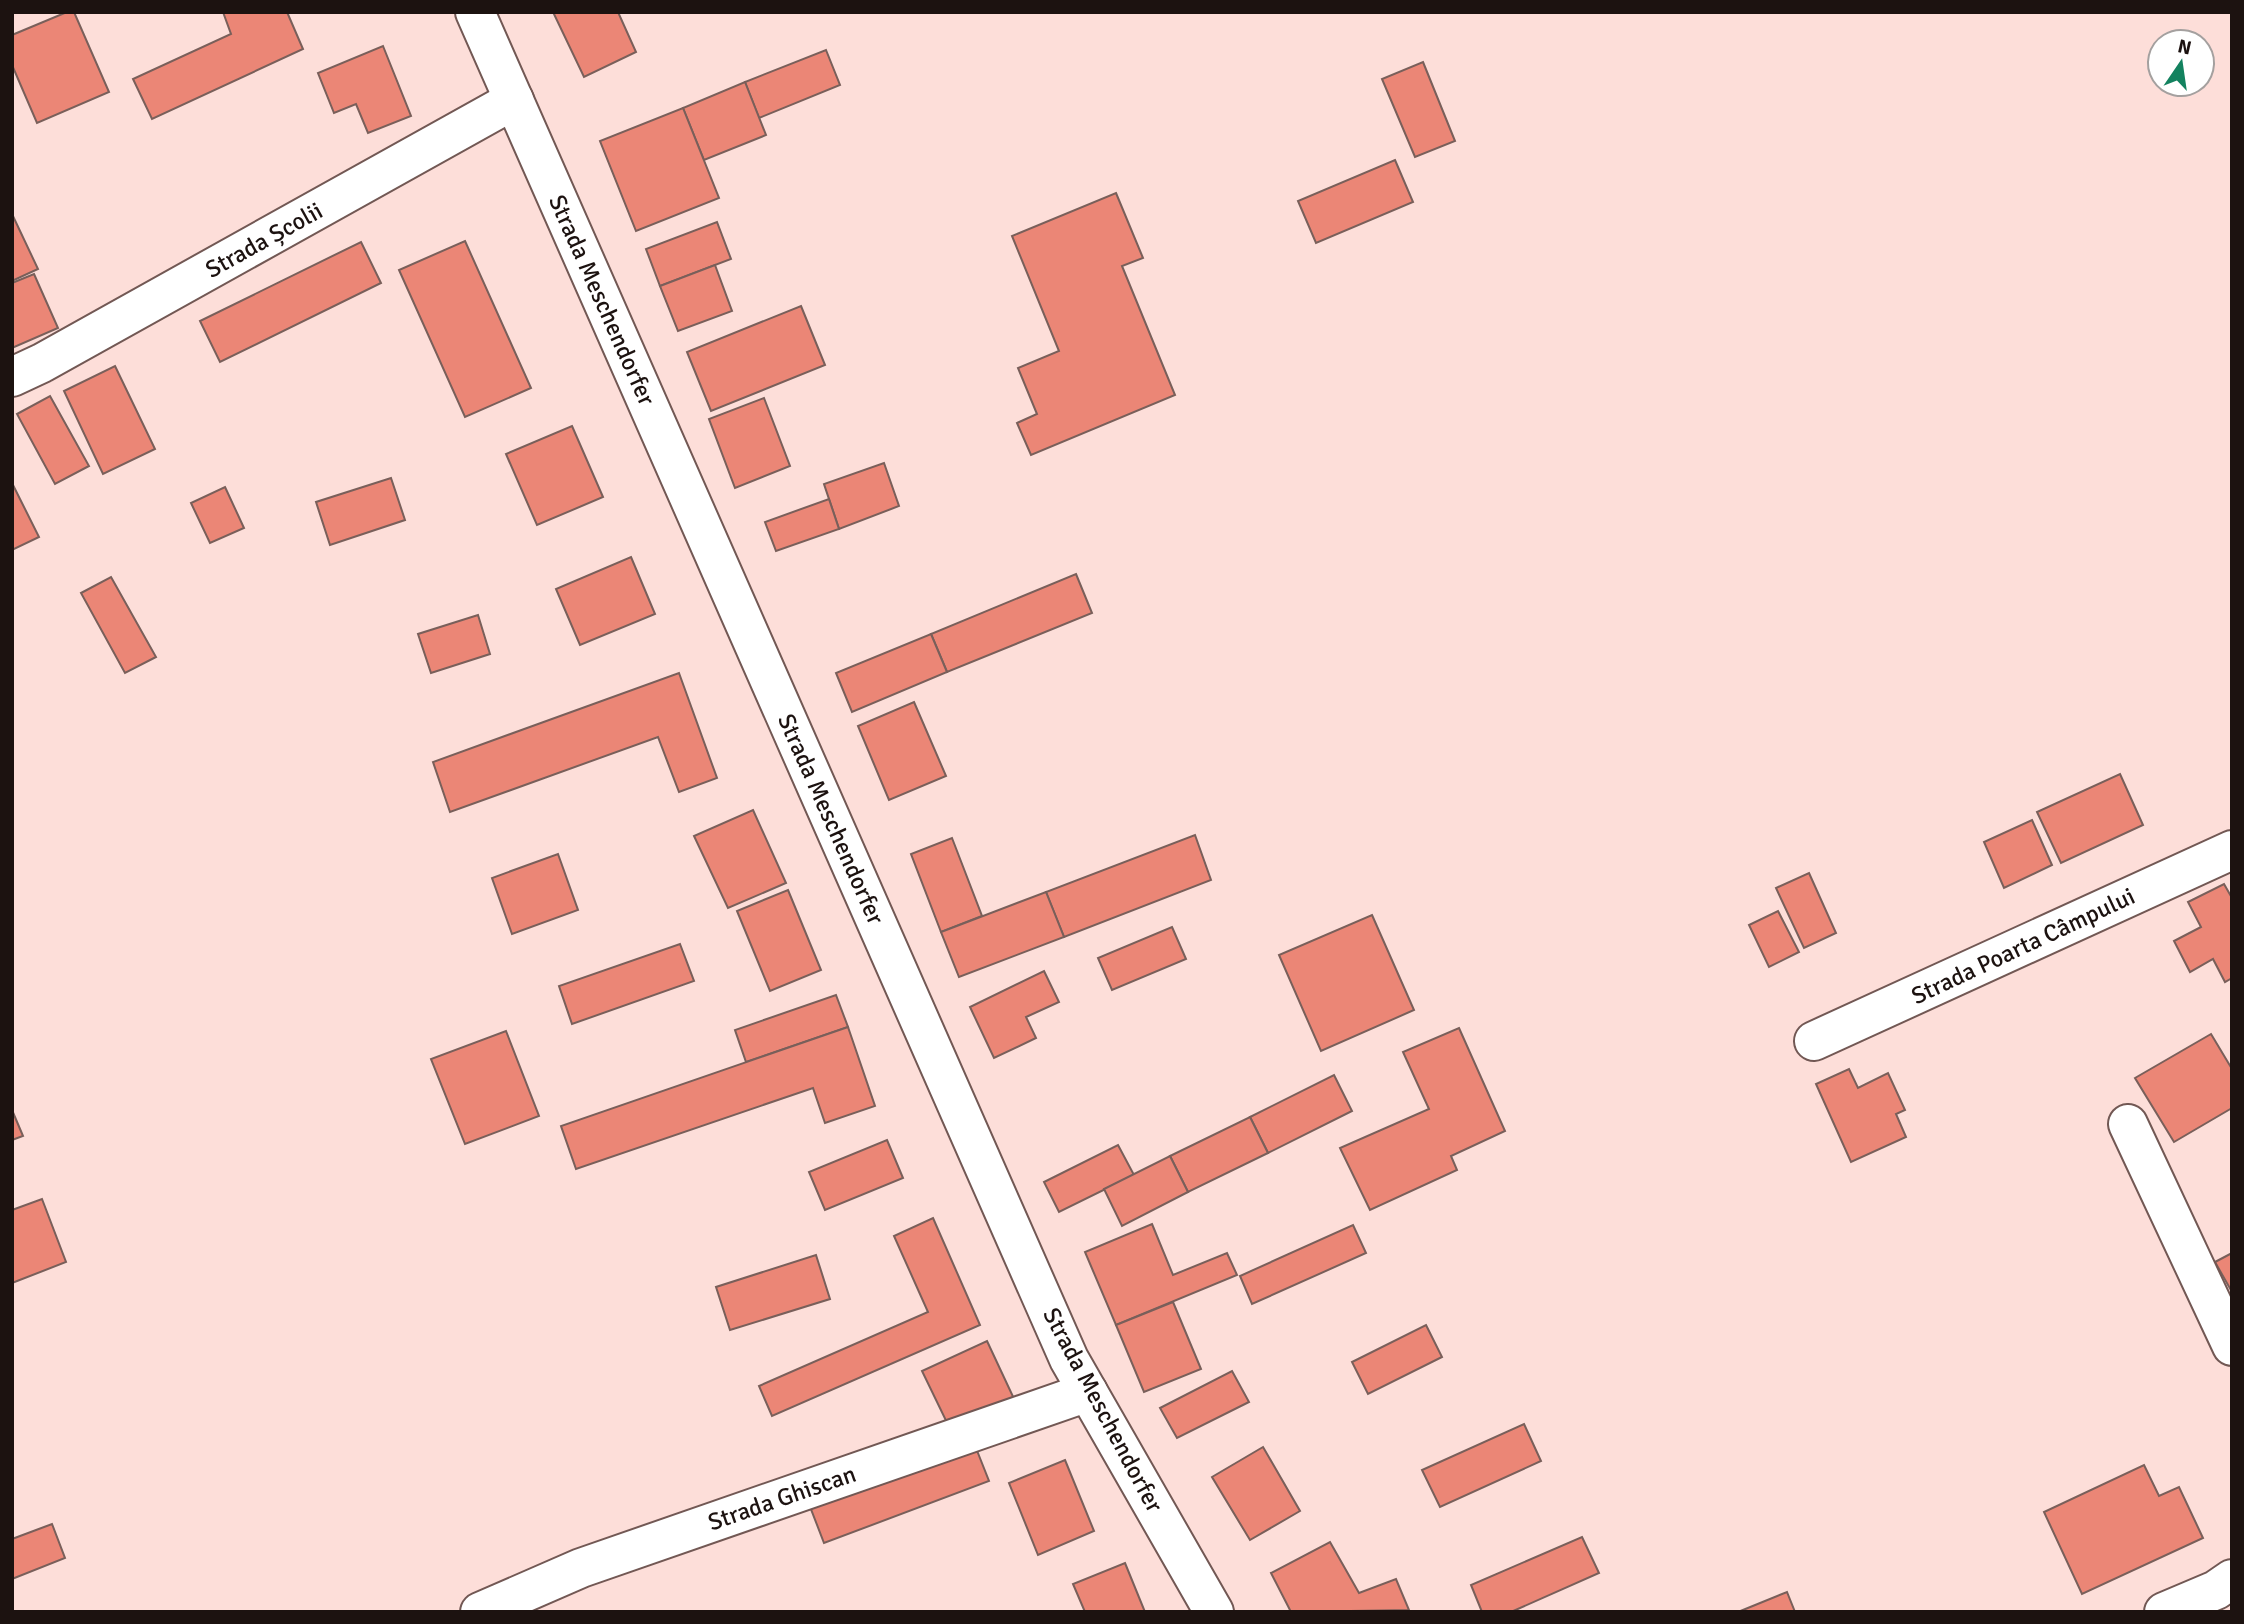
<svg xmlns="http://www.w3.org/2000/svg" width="2244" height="1624" font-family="Signika,sans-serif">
<rect width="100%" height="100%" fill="#fdded9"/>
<!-- building -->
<g fill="#eb8676" stroke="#795f5a" stroke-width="2">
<polygon points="67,12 74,12 109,92 37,123 12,65 12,35"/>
<polygon points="287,12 303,49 152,119 133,79 231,34 223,12"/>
<polygon points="553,12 618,12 636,52 584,77"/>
<polygon points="383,46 411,116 368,133 356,104 334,113 318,73"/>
<polygon points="826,50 840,85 759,118 745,82"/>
<polygon points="1423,62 1455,141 1415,157 1382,79"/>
<polygon points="745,82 766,135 704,160 683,108"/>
<polygon points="683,108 719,198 636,231 600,141"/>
<polygon points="1395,160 1413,202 1316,243 1298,201"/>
<polygon points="1116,193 1143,258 1122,266 1175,395 1031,455 1017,423 1037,414 1018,368 1059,351 1012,236"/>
<polygon points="12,214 38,269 12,281"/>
<polygon points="717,222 731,259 660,286 646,249"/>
<polygon points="465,241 531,388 465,417 399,270"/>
<polygon points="361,242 381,283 220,362 200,321"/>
<polygon points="715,265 732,311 678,331 660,286"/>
<polygon points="34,274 58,328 12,348 12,283"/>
<polygon points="801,306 825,365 711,411 687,352"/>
<polygon points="115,366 155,449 103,474 64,391"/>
<polygon points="50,396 89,466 55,484 17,414"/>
<polygon points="764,398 790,466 735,488 709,419"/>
<polygon points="572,426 603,497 537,525 506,454"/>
<polygon points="884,463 899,506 839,529 824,484"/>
<polygon points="391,478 405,520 330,545 316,502"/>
<polygon points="12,483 39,537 12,550"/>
<polygon points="225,487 244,528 210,543 191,503"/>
<polygon points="829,499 839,529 776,551 765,522"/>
<polygon points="631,557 655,614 580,645 556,589"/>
<polygon points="1076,574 1092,613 947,672 931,634"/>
<polygon points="111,577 156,657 125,673 81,593"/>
<polygon points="478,615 490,654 431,673 418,634"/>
<polygon points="931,634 947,672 852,712 836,673"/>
<polygon points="679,673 717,778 679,792 658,737 450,812 433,762"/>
<polygon points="914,702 946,776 889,800 858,726"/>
<polygon points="2120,774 2143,825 2061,863 2037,812"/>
<polygon points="753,810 786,883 728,908 694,836"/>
<polygon points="2032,820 2052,865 2004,888 1984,842"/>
<polygon points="1195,835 1211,880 1064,937 1046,892"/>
<polygon points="952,838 982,916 941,932 911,854"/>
<polygon points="558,854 578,910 512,934 492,878"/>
<polygon points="1809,873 1836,933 1804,948 1776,888"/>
<polygon points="2224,884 2232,898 2232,978 2225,982 2213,959 2190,972 2174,941 2201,927 2188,902"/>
<polygon points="788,890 821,970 770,991 737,911"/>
<polygon points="1046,892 1064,937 959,977 941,932"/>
<polygon points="1778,911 1799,952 1769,967 1749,925"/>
<polygon points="1372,915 1414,1010 1321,1051 1279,955"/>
<polygon points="1172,927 1186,959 1112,990 1098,958"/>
<polygon points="680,944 694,981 572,1024 559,986"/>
<polygon points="1044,971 1059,1002 1026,1017 1036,1038 994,1058 970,1007"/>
<polygon points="836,995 848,1027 746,1062 735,1030"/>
<polygon points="848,1027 875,1106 825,1123 813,1088 576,1169 561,1126"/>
<polygon points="1459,1028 1505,1131 1451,1156 1457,1170 1370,1210 1340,1148 1429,1109 1403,1052"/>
<polygon points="506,1031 539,1116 465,1144 431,1059"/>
<polygon points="2211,1034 2232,1069 2232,1108 2174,1142 2135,1078"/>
<polygon points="1849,1069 1858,1088 1888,1073 1905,1110 1896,1114 1906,1137 1851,1162 1816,1084"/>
<polygon points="1334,1075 1352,1111 1268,1153 1250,1117"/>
<polygon points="12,1110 23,1136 12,1140"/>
<polygon points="1250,1117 1268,1153 1188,1192 1170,1156"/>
<polygon points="887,1140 903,1178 825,1210 809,1172"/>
<polygon points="1118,1145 1134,1175 1059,1212 1044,1182"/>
<polygon points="1170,1156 1188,1192 1122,1226 1104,1189"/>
<polygon points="42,1199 66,1262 12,1283 12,1210"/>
<polygon points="933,1218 980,1325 772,1416 759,1386 928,1312 894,1236"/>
<polygon points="1152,1224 1173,1275 1227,1253 1237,1275 1116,1325 1085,1252"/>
<polygon points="1353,1225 1366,1253 1252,1304 1240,1276"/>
<polygon points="2232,1253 2232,1292 2215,1262"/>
<polygon points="816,1255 830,1299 730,1330 716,1287"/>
<polygon points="1173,1302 1201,1369 1144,1392 1116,1325"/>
<polygon points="1426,1325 1442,1357 1368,1394 1352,1362"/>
<polygon points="987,1341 1016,1403 952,1433 922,1371"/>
<polygon points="1232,1371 1249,1402 1177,1438 1160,1408"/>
<polygon points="1524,1424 1541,1461 1440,1507 1422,1470"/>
<polygon points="974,1443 989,1481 824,1543 809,1504"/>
<polygon points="1263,1447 1300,1511 1250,1540 1212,1477"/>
<polygon points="1065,1460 1094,1531 1038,1555 1009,1483"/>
<polygon points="2144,1465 2159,1496 2179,1487 2203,1538 2082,1594 2044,1512"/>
<polygon points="52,1524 65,1558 12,1579 12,1539"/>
<polygon points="1582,1537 1599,1573 1511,1612 1482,1612 1471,1585"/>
<polygon points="1330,1542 1359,1593 1396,1579 1409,1610 1291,1612 1271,1573"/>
<polygon points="1125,1563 1145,1612 1085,1612 1073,1584"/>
<polygon points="1787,1592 1795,1612 1738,1612"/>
</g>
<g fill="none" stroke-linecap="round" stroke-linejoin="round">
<!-- minor casing -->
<g stroke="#725854" stroke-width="42">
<g id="minor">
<polyline points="475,12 1069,1359 1214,1612"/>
<polyline points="12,377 42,363 514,100"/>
<polyline points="1814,1041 2232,850"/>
<polyline points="2128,1124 2232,1346"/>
<polyline points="480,1612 581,1568 1088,1392"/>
<polyline points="2164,1612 2216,1590 2232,1579"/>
</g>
</g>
<!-- minor -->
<use href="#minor" stroke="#fff" stroke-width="38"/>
</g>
<g text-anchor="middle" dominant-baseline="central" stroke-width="5" stroke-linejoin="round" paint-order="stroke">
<!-- street labels -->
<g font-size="24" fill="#1c1210" stroke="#fff">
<text transform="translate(264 240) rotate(-29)">Strada Școlii</text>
<text transform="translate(602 300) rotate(66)">Strada Meschendorfer</text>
<text transform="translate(831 819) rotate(66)">Strada Meschendorfer</text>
<text transform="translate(2023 946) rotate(-25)">Strada Poarta Câmpului</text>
<text transform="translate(1103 1410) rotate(62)">Strada Meschendorfer</text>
<text transform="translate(782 1498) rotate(-19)">Strada Ghiscan</text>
</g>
</g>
<!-- border -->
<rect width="2244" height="1624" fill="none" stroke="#1c1210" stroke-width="28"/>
<!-- north arrow -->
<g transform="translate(2181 63) rotate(13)"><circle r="33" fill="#ffffff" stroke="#a4a09f" stroke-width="2"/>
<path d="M0-5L12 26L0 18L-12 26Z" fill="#13825f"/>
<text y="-10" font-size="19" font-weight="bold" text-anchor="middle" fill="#1c1210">N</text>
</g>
</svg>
